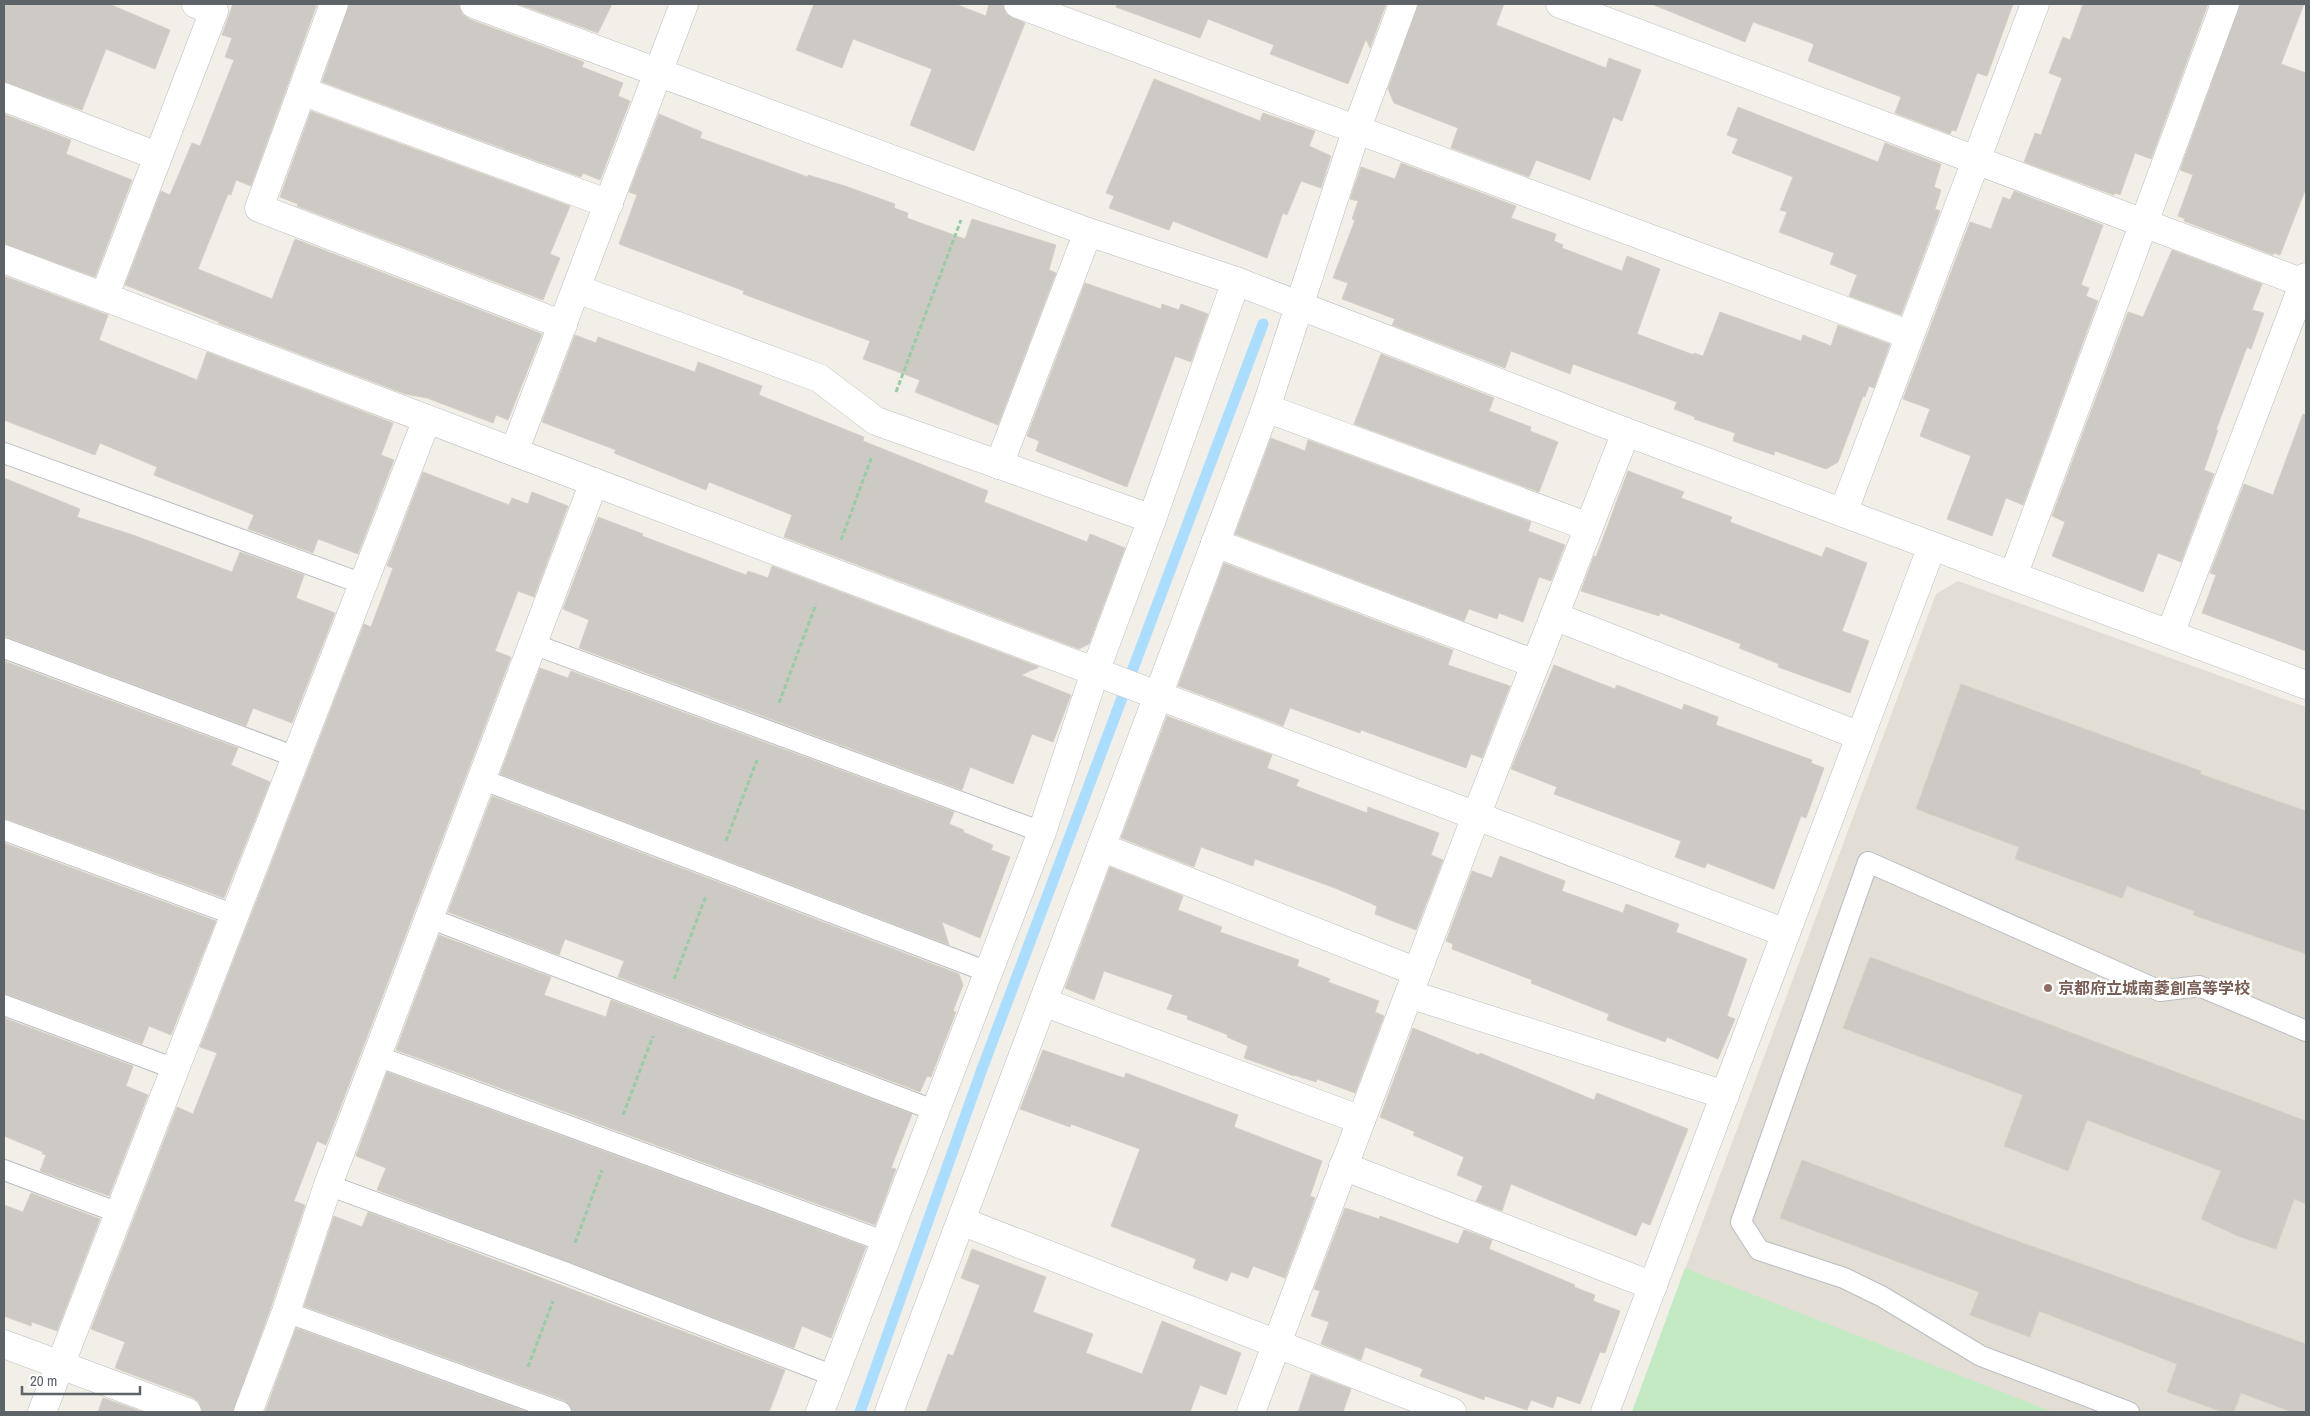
<svg xmlns="http://www.w3.org/2000/svg" width="2310" height="1416" font-family="'Archivo Narrow','Noto Sans JP',sans-serif">
<rect width="100%" height="100%" fill="#f1efe7"/>
<!-- education -->
<polygon fill="#e2ded5" points="1958,581 2306,707 2306,1412 1632,1412 1936,594"/>
<!-- green -->
<polygon fill="#c4eac3" points="1685,1268 2053,1412 1632,1412"/>
<g fill="none" stroke-linecap="round" stroke-linejoin="round">
<!-- stream -->
<polyline stroke="#adf" stroke-width="11" points="860,1412 982,1069 1263,324"/>
</g>
<!-- building -->
<g fill="#cdc9c4" stroke="#d7d0c5">
<polygon points="4,4 109,4 170,30 155,69 106,49 82,110 4,82"/>
<polygon points="233,4 317,4 251,186 236,180 231,195 228,194 198,269 272,299 295,239 542,334 508,420 496,415 493,423 427,398 405,394 218,323 219,322 125,285 161,191 170,195 192,143 200,146 234,60 225,57 232,38 222,35"/>
<polygon points="349,4 459,4 462,14 469,19 584,62 582,67 623,83 618,96 630,101 600,180 583,173 581,177 322,82"/>
<polygon points="518,4 612,4 598,33"/>
<polygon points="814,4 955,4 986,16 989,4 1003,4 1006,14 1025,23 974,151 910,125 932,69 853,39 842,68 796,50"/>
<polygon points="1117,4 1386,4 1370,48 1366,39 1348,84 1270,54 1274,45 1208,19 1200,38 1116,7"/>
<polygon points="1418,4 1504,4 1496,25 1606,68 1609,58 1641,70 1622,121 1613,117 1590,180 1536,160 1529,177 1451,148 1458,128 1394,103 1388,89"/>
<polygon points="1654,4 2013,4 1987,76 1977,73 1956,131 1952,130 1950,134 1895,113 1901,97 1808,61 1814,44 1753,22 1745,42 1654,5"/>
<polygon points="2083,4 2208,4 2151,159 2135,153 2120,195 2115,193 2114,195 2024,162 2035,133 2041,135 2062,78 2049,73 2063,37 2070,40"/>
<polygon points="2240,4 2304,4 2281,64 2306,73 2306,188 2280,255 2274,253 2273,255 2184,221 2185,219 2178,216 2193,175 2180,170"/>
<polygon points="1154,79 1260,121 1263,113 1315,131 1309,146 1331,156 1321,188 1301,181 1287,215 1283,213 1267,258 1173,221 1169,230 1109,208 1114,196 1106,193"/>
<polygon points="1738,107 1878,162 1885,143 1941,164 1934,187 1941,190 1935,209 1940,211 1901,315 1849,296 1857,275 1830,264 1834,253 1779,232 1787,212 1780,210 1793,177 1732,153 1738,139 1727,135"/>
<polygon points="311,111 570,206 550,254 560,258 543,300 297,206 298,204 280,197"/>
<polygon points="4,114 71,140 66,154 132,180 95,277 4,244"/>
<polygon points="659,114 702,132 700,138 808,177 808,175 845,186 895,204 894,208 908,213 907,218 965,239 972,219 1056,245 1049,270 1056,273 998,425 915,392 920,380 863,359 870,341 743,294 744,291 619,244 637,195 629,192"/>
<polygon points="1401,163 1516,206 1511,218 1556,234 1554,241 1563,245 1562,248 1622,271 1627,256 1660,269 1637,334 1694,355 1694,353 1703,356 1720,312 1801,341 1803,335 1831,346 1838,325 1890,344 1874,388 1869,386 1865,397 1863,396 1838,462 1826,469 1775,451 1774,455 1733,441 1735,433 1694,419 1695,417 1674,409 1677,402 1573,364 1570,374 1511,351 1505,368 1392,325 1395,319 1342,299 1348,283 1333,278 1355,220 1352,219 1358,201 1350,199 1361,167 1395,179"/>
<polygon points="2014,191 2103,225 2081,285 2089,288 2086,296 2098,301 2023,505 2006,498 1992,536 1947,519 1971,456 1920,436 1930,409 1903,399 1970,222 1991,229 2003,197 2010,200"/>
<polygon points="2172,250 2262,284 2252,310 2264,313 2251,349 2247,347 2216,430 2218,430 2204,470 2214,474 2181,562 2158,553 2143,592 2052,556 2065,522 2052,516 2128,312 2143,317"/>
<polygon points="4,276 108,315 99,340 197,380 207,352 393,423 381,455 394,460 358,554 318,539 313,553 248,529 254,515 154,475 157,467 100,443 95,455 4,420"/>
<polygon points="1085,283 1161,309 1162,304 1179,310 1181,304 1208,314 1191,362 1175,356 1127,487 1036,451 1039,441 1027,436"/>
<polygon points="575,335 596,343 598,337 695,372 698,362 762,386 759,395 864,437 863,441 988,491 984,502 1087,542 1090,534 1125,548 1089,644 1079,649 784,537 792,515 709,482 706,490 614,453 616,450 542,422"/>
<polygon points="1381,354 1494,398 1489,411 1531,427 1530,431 1558,442 1539,492 1354,424"/>
<polygon points="2303,414 2306,415 2306,651 2202,613 2216,575 2210,573 2244,484 2273,495"/>
<polygon points="1271,438 1305,451 1308,440 1531,522 1528,531 1565,545 1551,581 1539,577 1523,622 1499,613 1497,619 1469,609 1464,621 1235,534"/>
<polygon points="1628,471 1684,492 1681,498 1732,517 1730,522 1822,557 1826,547 1867,563 1842,631 1869,641 1850,693 1778,667 1779,664 1739,648 1741,644 1660,613 1659,616 1581,591 1594,556 1596,557"/>
<polygon points="423,472 509,505 512,498 528,504 532,492 568,506 534,597 518,591 495,651 511,657 326,1145 317,1141 294,1201 305,1205 271,1307 233,1412 202,1412 199,1402 192,1397 115,1368 125,1342 91,1329 177,1107 193,1114 217,1053 200,1047 364,624 371,627 393,568 387,566"/>
<polygon points="4,478 80,509 77,517 133,535 232,572 240,552 304,575 296,598 335,613 292,723 253,708 246,726 4,636"/>
<polygon points="598,517 643,534 642,536 746,575 748,571 768,578 772,566 1039,667 1021,675 1071,695 1053,742 1032,734 1013,784 970,767 962,790 579,648 589,620 563,609"/>
<polygon points="1224,563 1453,650 1448,665 1510,686 1482,758 1471,754 1466,768 1361,730 1360,733 1290,708 1283,726 1178,686"/>
<polygon points="4,661 238,748 231,765 270,782 224,898 4,818"/>
<polygon points="1554,665 1615,689 1617,685 1682,710 1684,704 1718,717 1716,725 1812,760 1811,763 1824,768 1806,818 1801,816 1774,889 1707,863 1705,868 1675,857 1681,841 1554,794 1557,787 1511,769"/>
<polygon points="540,668 568,678 571,671 954,812 949,824 964,830 963,832 993,845 991,850 1010,857 980,938 942,922 949,945 500,774"/>
<polygon points="1961,684 2201,771 2200,774 2306,811 2306,954 2193,915 2194,911 2127,886 2122,898 2015,859 2019,847 1916,809"/>
<polygon points="1167,716 1272,755 1267,768 1299,780 1296,786 1367,813 1368,807 1439,833 1431,855 1443,860 1416,930 1375,914 1377,906 1335,888 1255,859 1253,866 1201,847 1194,867 1121,838"/>
<polygon points="492,796 959,974 963,985 953,1011 956,1012 931,1077 927,1076 920,1092 618,977 624,961 565,939 559,955 448,912"/>
<polygon points="4,843 216,921 171,1035 149,1026 142,1044 4,993"/>
<polygon points="1500,856 1565,881 1562,891 1623,913 1626,904 1679,924 1676,932 1747,959 1727,1016 1735,1019 1718,1059 1667,1037 1665,1042 1607,1020 1609,1014 1531,983 1532,980 1452,949 1453,944 1446,941 1472,871 1492,878"/>
<polygon points="1110,867 1183,896 1178,910 1222,927 1220,932 1299,960 1297,966 1330,979 1328,982 1379,1001 1375,1012 1384,1016 1355,1093 1317,1079 1316,1082 1294,1075 1294,1076 1244,1058 1248,1046 1227,1037 1228,1035 1187,1019 1188,1016 1167,1009 1173,995 1104,971 1094,1000 1065,988"/>
<polygon points="439,935 551,977 544,995 606,1017 611,1000 912,1114 891,1168 896,1169 875,1225 396,1050"/>
<polygon points="1870,957 2306,1121 2306,1204 2294,1199 2276,1249 2238,1236 2201,1219 2221,1171 2087,1120 2068,1171 2004,1146 2023,1095 1843,1028"/>
<polygon points="4,1018 133,1066 126,1086 148,1095 109,1196 40,1171 46,1155 42,1154 43,1152 4,1136"/>
<polygon points="1413,1028 1479,1055 1480,1053 1594,1100 1597,1093 1688,1129 1650,1225 1642,1222 1636,1236 1511,1184 1502,1211 1476,1201 1483,1186 1457,1175 1464,1157 1413,1135 1415,1132 1380,1117"/>
<polygon points="1043,1050 1124,1078 1126,1073 1238,1115 1234,1127 1322,1161 1310,1196 1315,1198 1285,1278 1253,1266 1248,1278 1231,1272 1227,1281 1193,1268 1196,1259 1111,1226 1140,1149 1071,1124 1070,1127 1020,1109"/>
<polygon points="387,1072 866,1247 831,1338 802,1326 794,1348 377,1190 386,1168 356,1156"/>
<polygon points="1802,1160 2006,1237 2306,1344 2306,1412 2292,1412 2241,1393 2234,1412 2223,1412 2167,1392 2177,1364 2039,1311 2030,1337 1970,1315 1979,1292 1780,1218"/>
<polygon points="31,1193 100,1219 57,1331 32,1322 31,1326 4,1316 4,1205 23,1212"/>
<polygon points="1345,1208 1379,1219 1380,1216 1458,1244 1464,1230 1492,1240 1489,1249 1575,1285 1574,1287 1595,1295 1593,1301 1620,1311 1605,1353 1600,1352 1580,1404 1557,1396 1553,1408 1531,1400 1527,1410 1485,1396 1484,1400 1420,1376 1423,1369 1365,1347 1361,1360 1321,1344 1329,1322 1311,1316 1320,1291 1314,1289"/>
<polygon points="368,1212 785,1370 769,1412 573,1412 570,1405 565,1401 304,1306 334,1216 362,1227"/>
<polygon points="972,1249 1046,1277 1033,1312 1093,1334 1086,1353 1142,1374 1162,1321 1241,1353 1226,1395 1200,1385 1190,1412 926,1412 948,1354 953,1356 980,1285 961,1278"/>
<polygon points="296,1328 527,1412 265,1412"/>
<polygon points="1311,1374 1351,1389 1343,1412 1298,1412"/>
<polygon points="103,1398 143,1412 98,1412"/>
</g>
<g fill="none" stroke-linecap="round" stroke-linejoin="round">
<!-- service casing -->
<g stroke="#b9bdc1" stroke-width="22">
<g id="service">
<polyline points="4,453 363,584"/>
<polyline points="533,644 1042,832"/>
<polyline points="4,648 296,757"/>
<polyline points="481,779 988,972"/>
<polyline points="4,830 235,915"/>
<polyline points="429,918 936,1111"/>
<polyline points="4,1005 175,1069"/>
<polyline points="377,1056 886,1242"/>
<polyline points="4,1170 119,1213"/>
<polyline points="328,1185 564,1272 834,1376"/>
<polyline points="286,1312 561,1412"/>
<polyline points="2129,1412 1981,1356 1881,1296 1844,1278 1759,1250 1741,1222 1868,862 2160,991 2199,986 2306,1031"/>
</g>
</g>
<!-- minor casing -->
<g stroke="#b9bdc1" stroke-width="29">
<g id="minor">
<polyline points="334,4 259,208 563,325"/>
<polyline points="474,4 1088,232 1236,281 1626,432 2306,685"/>
<polyline points="1018,4 1910,335"/>
<polyline points="1560,4 2306,284"/>
<polyline points="302,91 609,204"/>
<polyline points="4,97 157,156"/>
<polyline points="4,259 1786,933"/>
<polyline points="577,289 819,378 876,421 1152,519"/>
<polyline points="104,297 214,11 196,4"/>
<polyline points="1266,408 1589,527"/>
<polyline points="514,452 684,4"/>
<polyline points="999,465 1088,232"/>
<polyline points="1843,513 2035,4"/>
<polyline points="1215,543 1535,664"/>
<polyline points="2013,576 2225,4"/>
<polyline points="1554,616 1860,736"/>
<polyline points="2170,634 2306,277"/>
<polyline points="1101,847 1417,972"/>
<polyline points="1409,994 1725,1095"/>
<polyline points="1043,1002 1361,1120"/>
<polyline points="1343,1166 1653,1286"/>
<polyline points="961,1221 1452,1412"/>
<polyline points="4,1344 187,1412"/>
<polyline points="42,1412 427,419"/>
<polyline points="248,1412 286,1312 328,1185 594,482"/>
<polyline points="820,1412 1042,832 1095,672 1152,519 1236,281"/>
<polyline points="889,1412 1266,408 1357,128 1403,4"/>
<polyline points="1251,1412 1476,816 1626,432"/>
<polyline points="1605,1412 1932,546"/>
</g>
</g>
<!-- path -->
<g stroke="#9bcca7" stroke-width="3" stroke-dasharray="5 2.5" stroke-linecap="butt">
<polyline points="896,392 961,220"/>
<polyline points="841,540 872,456"/>
<polyline points="779,703 816,604"/>
<polyline points="726,841 757,760"/>
<polyline points="674,979 706,896"/>
<polyline points="623,1115 653,1036"/>
<polyline points="575,1243 602,1170"/>
<polyline points="528,1367 553,1301"/>
</g>
<!-- service -->
<use href="#service" stroke="#fff" stroke-width="20"/>
<!-- minor -->
<use href="#minor" stroke="#fff" stroke-width="28"/>
</g>
<!-- markers -->
<circle fill="#8d6e63" stroke="#fff" stroke-width="2" cx="2048" cy="988" r="5"/>
<g text-anchor="middle" dominant-baseline="central" stroke-width="5" stroke-linejoin="round" paint-order="stroke">
<!-- education labels -->
<g font-size="16" font-weight="bold" fill="#785e54" stroke="#fff" text-anchor="start">
<text x="2058" y="988">京都府立城南菱創高等学校</text>
</g>
</g>
<!-- border -->
<rect width="2310" height="1416" fill="none" stroke="#5e6368" stroke-width="10"/>
<!-- scale -->
<path d="M22 1386v8h118v-8" fill="none" stroke="#5e6368" stroke-width="2.5"/>
<text x="30" y="1386" font-size="15" fill="#5e6368" stroke="#ffffff" stroke-width="4" paint-order="stroke">20 m</text>
</svg>
